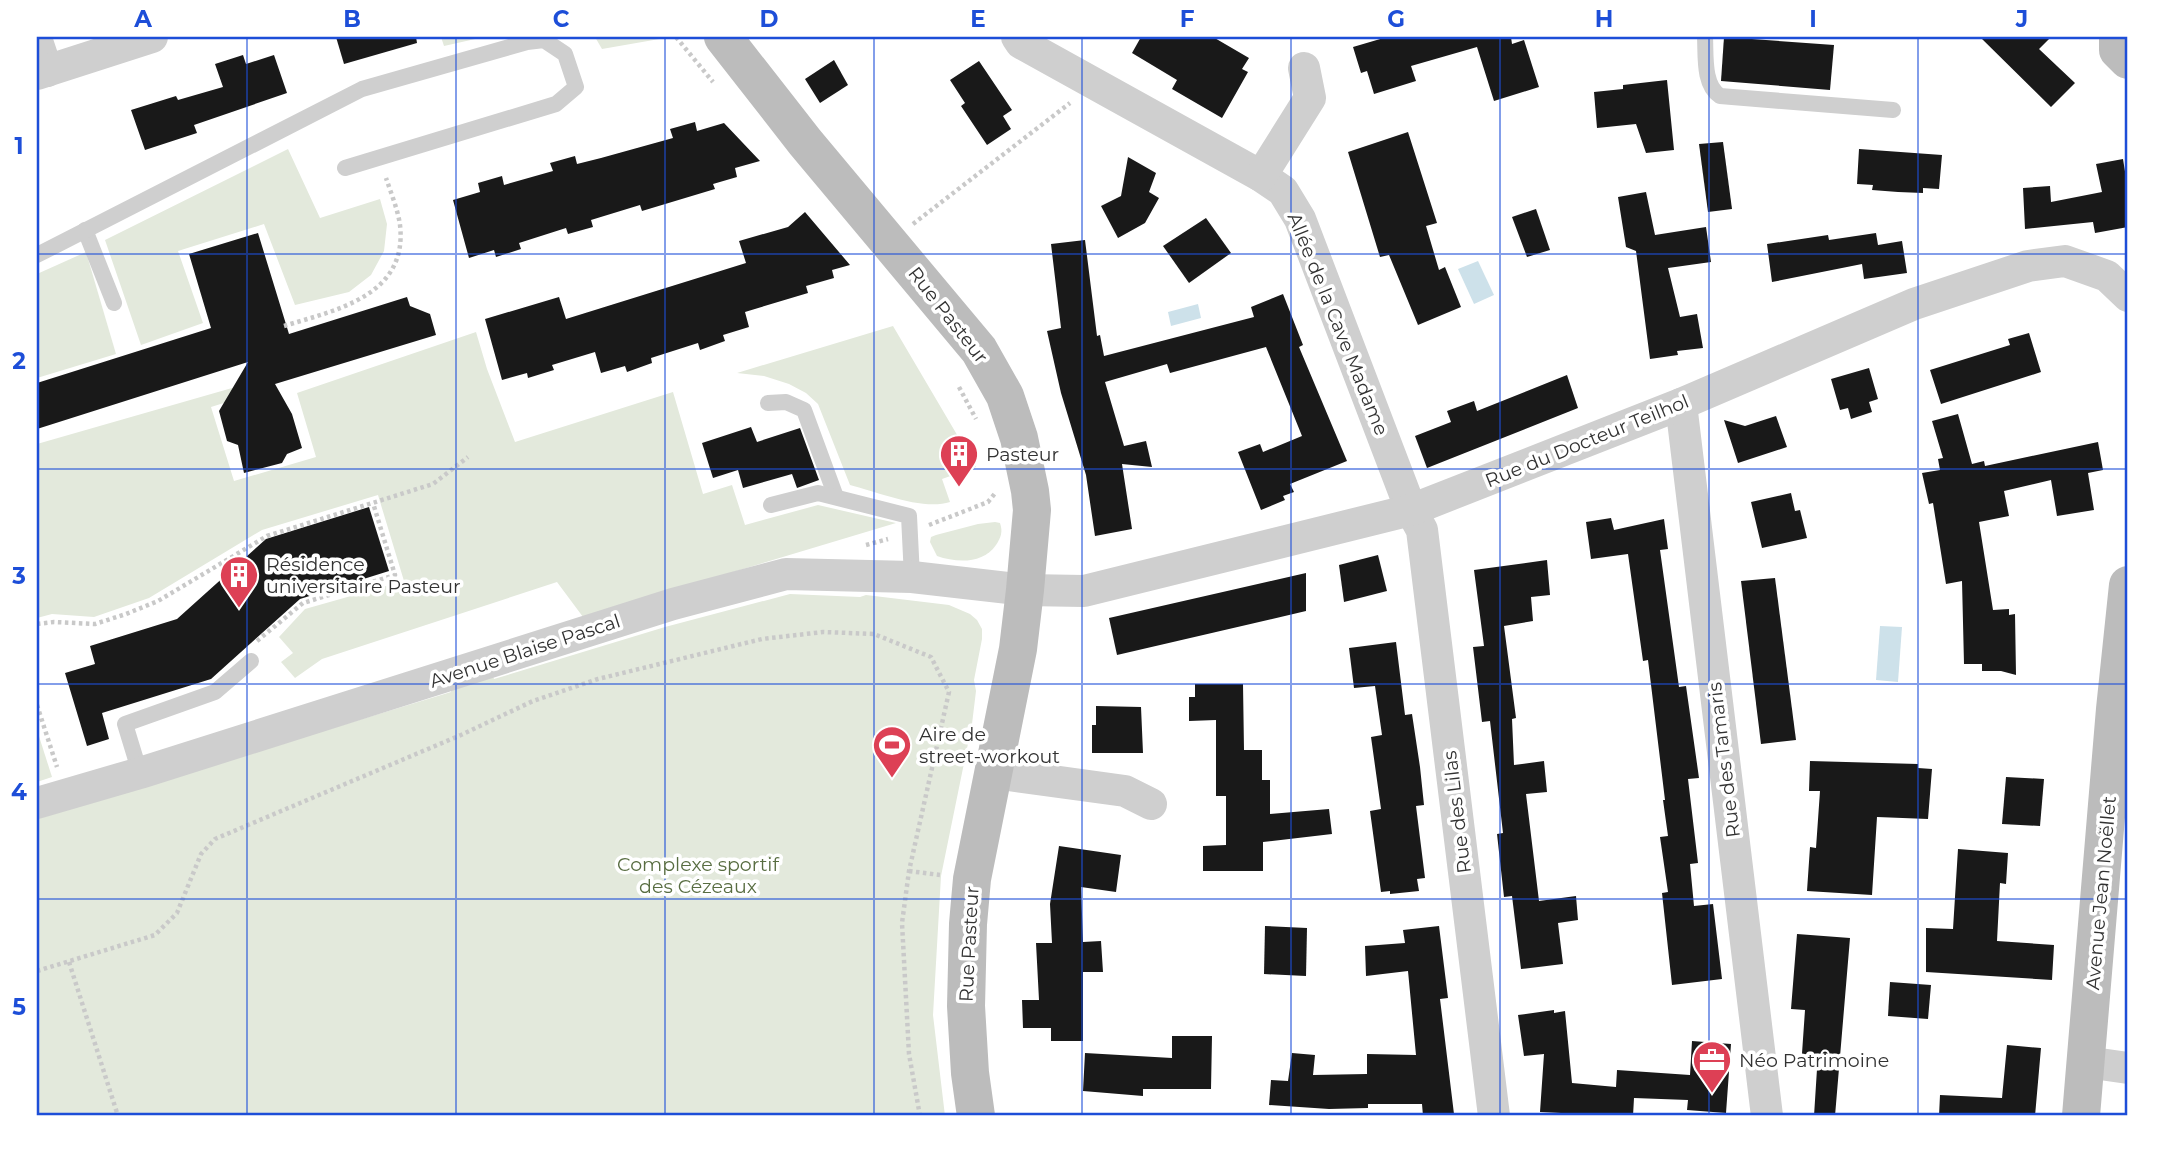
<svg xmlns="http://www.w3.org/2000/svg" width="2165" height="1153" font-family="Montserrat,sans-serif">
<rect width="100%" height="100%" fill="#fff"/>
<!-- green -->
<g fill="#e3e9dc">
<polygon points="441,37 484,37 444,46"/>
<polygon points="595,37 664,37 665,38 602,49"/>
<polygon points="288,149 320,218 380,199 387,224 384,251 371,275 349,292 295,305 264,224 178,251 203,323 141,345 105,240"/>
<polygon points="86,252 116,354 37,378 37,274"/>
<path d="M893,326L976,467L942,479L950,502C923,511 878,492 850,485L818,404L806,393L789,384L764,376L737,373Z"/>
<polygon points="476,332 487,369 515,442 673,392 703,494 732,485 745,525 818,505 896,523 583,617 557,582 322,659 295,678 281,662 293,653 279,637 305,609 404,581 378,495 262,530 149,598 94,617 52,614 37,618 37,444 239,386 243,397 211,407 234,481 316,457 297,393"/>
<path d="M995,522L1000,523C1003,532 1001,537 996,545C983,564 957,563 937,556L930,542L931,537L936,535L978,524Z"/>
<polygon points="790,594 860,597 866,595 949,605 970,614 977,620 982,629 982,639 974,680 976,691 972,724 941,876 933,1015 945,1116 37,1116 37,818 451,692 451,689 493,676 494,679 665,627"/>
<polygon points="37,730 52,777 37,782"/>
</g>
<!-- water -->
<g fill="#cde1ea">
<polygon points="1478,261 1494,295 1474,304 1458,269"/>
<polygon points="1198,304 1201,318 1171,326 1168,312"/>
<polygon points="1880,626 1902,627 1898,682 1876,680"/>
</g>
<!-- building -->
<g fill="#191919">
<polygon points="336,37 416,37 417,43 344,64"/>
<polygon points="1141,37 1213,37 1249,58 1242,69 1248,72 1222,118 1172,89 1177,80 1132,53"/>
<polygon points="1387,37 1511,37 1512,44 1524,40 1539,87 1494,101 1477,47 1411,66 1416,81 1374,94 1367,71 1361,73 1353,47"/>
<polygon points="1724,37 1834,45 1830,90 1721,81"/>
<polygon points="1980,37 2051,37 2039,49 2075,83 2051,107"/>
<polygon points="243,55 246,64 274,55 287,93 194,125 197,133 145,150 131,110 176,96 178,100 223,87 215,64"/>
<polygon points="834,60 848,85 820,103 805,79"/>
<polygon points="979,61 1012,110 1003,116 1011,129 987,145 961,106 965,103 950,80"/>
<polygon points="1667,80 1674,150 1646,153 1636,124 1597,128 1594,92 1623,89 1623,85"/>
<polygon points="695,122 697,131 724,123 760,161 735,168 737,177 713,184 715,189 642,211 640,205 591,220 593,227 568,234 566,228 519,243 521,249 496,257 494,250 469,258 453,200 480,192 478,183 502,176 504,185 553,171 550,163 575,156 577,164 601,158 673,138 670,129"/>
<polygon points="1408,132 1437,223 1426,226 1439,270 1445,267 1461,307 1418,325 1389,255 1380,257 1348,152"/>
<polygon points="1723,142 1732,209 1708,212 1699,144"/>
<polygon points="1859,149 1942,155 1939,189 1923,188 1923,193 1898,192 1872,190 1873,185 1857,184"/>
<polygon points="1128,157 1156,173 1149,192 1159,198 1145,223 1118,238 1101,206 1121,196"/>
<polygon points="2123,159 2128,190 2128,227 2095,233 2093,222 2025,229 2023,188 2050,186 2051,202 2102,192 2096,164"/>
<polygon points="1646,192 1655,235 1706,227 1711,262 1668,268 1680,317 1697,314 1703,348 1677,351 1678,355 1650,359 1636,251 1626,247 1618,197"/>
<polygon points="1536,209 1550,250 1527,257 1512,217"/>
<polygon points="805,212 850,265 832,270 834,278 806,286 808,293 745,312 749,327 723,335 725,341 700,350 698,343 651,358 652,363 627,372 625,366 601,373 595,352 552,365 554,370 528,378 527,373 502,380 485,319 559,297 566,319 746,263 739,241 788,227"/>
<polygon points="1206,218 1231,253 1189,283 1163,246"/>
<polygon points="258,233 289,334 407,297 410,306 430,314 436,335 275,384 292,414 302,448 287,454 282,463 244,473 238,445 227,441 219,411 248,362 37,429 37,383 211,328 189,254"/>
<polygon points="1876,233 1878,245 1902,241 1907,273 1864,279 1862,264 1772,282 1767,244 1828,235 1829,240"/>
<polygon points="1085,240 1097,336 1100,335 1104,356 1254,317 1251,307 1283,294 1303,345 1299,347 1347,461 1290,484 1294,492 1283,496 1285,500 1261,510 1238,452 1260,444 1263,452 1302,436 1266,347 1170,373 1167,364 1105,382 1124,446 1146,441 1152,467 1122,464 1132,529 1095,536 1086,475 1061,393 1047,331 1061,328 1051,244"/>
<polygon points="2029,333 2041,372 1941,404 1930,370 2010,345 2008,339"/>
<polygon points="1869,368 1878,399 1869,402 1872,412 1851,419 1848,408 1840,410 1831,379"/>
<polygon points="1567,375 1578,408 1427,468 1415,436 1451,422 1447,411 1474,401 1477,411"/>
<polygon points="1958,414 1972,464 1984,461 1985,466 2098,442 2103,470 2088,473 2094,510 2057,516 2051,480 2004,491 2009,516 1979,522 1993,610 2009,609 2009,615 2015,614 2016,675 2001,671 1982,671 1982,664 1964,664 1962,581 1946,584 1933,503 1929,504 1922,473 1940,470 1938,459 1943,458 1932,421"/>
<polygon points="1776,416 1787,447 1738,463 1724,420 1745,426"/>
<polygon points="751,427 757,442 800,428 819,480 797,488 792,474 743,488 738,470 713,478 702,443"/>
<polygon points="1791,493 1795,511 1800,510 1807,538 1762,548 1751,502"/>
<polygon points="369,507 389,571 300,599 211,679 102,713 109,739 87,746 65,673 95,664 90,646 177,619 266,539"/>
<polygon points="1611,518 1614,530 1664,519 1668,549 1660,550 1679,687 1686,686 1699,778 1688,779 1698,863 1690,864 1694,906 1713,904 1722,979 1672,985 1662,893 1668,892 1660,837 1668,836 1663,800 1665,800 1648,660 1643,661 1628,554 1591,559 1586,522"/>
<polygon points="1378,555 1387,591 1344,602 1339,565"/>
<polygon points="1547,560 1550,595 1531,597 1533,621 1504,626 1516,718 1512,719 1514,765 1544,761 1547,792 1526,794 1539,901 1576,896 1578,920 1558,923 1563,964 1521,969 1512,896 1504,897 1497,834 1503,833 1490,721 1482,722 1473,647 1484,646 1474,570"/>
<polygon points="1306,573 1306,611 1117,655 1109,618"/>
<polygon points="1775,578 1796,740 1761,744 1741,581"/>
<polygon points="1396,642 1405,715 1412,714 1420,767 1424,805 1416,806 1425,878 1417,879 1419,891 1390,894 1390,891 1381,892 1370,811 1381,809 1371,737 1382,735 1375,686 1354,688 1349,648"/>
<polygon points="1195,684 1243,684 1244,750 1262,750 1262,780 1270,780 1270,814 1329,809 1332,834 1263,842 1263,871 1203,871 1203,846 1226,845 1226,796 1216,796 1216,720 1189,721 1189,697 1195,697"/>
<polygon points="1096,706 1141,707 1143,753 1092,753 1092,725 1096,725"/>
<polygon points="1810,761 1918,764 1918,768 1932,769 1928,819 1877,817 1872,895 1807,891 1810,847 1816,848 1820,791 1809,791"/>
<polygon points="2006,777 2044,779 2040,826 2002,824"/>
<polygon points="1059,846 1121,855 1116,892 1081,887 1083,942 1101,941 1103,972 1083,972 1083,1041 1051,1041 1051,1028 1023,1028 1022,1000 1039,1000 1036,943 1052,943 1050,904"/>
<polygon points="1958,849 2008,853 2006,884 2000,883 1997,941 2054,945 2052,980 1926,972 1926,928 1953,929"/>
<polygon points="1265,926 1307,928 1306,976 1264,974"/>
<polygon points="1439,926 1448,998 1440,999 1454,1114 1423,1116 1422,1104 1368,1104 1368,1108 1329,1109 1269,1105 1271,1080 1288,1081 1292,1053 1315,1055 1313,1075 1367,1074 1367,1054 1416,1055 1408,971 1366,976 1365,946 1405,943 1403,930"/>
<polygon points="1797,934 1850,938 1835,1116 1814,1116 1817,1069 1801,1068 1805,1010 1791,1009"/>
<polygon points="1890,982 1931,985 1928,1019 1888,1016"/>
<polygon points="1554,1010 1554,1013 1565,1011 1572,1083 1616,1087 1617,1070 1690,1075 1692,1041 1731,1044 1726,1113 1687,1110 1688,1100 1634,1098 1633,1116 1561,1116 1561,1113 1540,1112 1544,1054 1524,1056 1518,1015"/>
<polygon points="1172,1036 1212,1036 1211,1089 1143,1089 1143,1096 1083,1091 1085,1053 1172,1058"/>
<polygon points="2007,1045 2041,1048 2035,1116 1939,1116 1940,1095 2002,1098"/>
</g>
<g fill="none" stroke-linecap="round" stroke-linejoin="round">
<!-- path -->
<g stroke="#c9c9c9" stroke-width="4.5" stroke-dasharray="3.5 3.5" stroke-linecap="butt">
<polyline points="676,37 713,82"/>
<polyline points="913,224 1070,103"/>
<path d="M284,326C336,310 408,296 400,225C398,210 391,193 386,178"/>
<polyline points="959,387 976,419"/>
<polyline points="929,525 988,502 996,492"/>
<polyline points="866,545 888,539"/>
<polyline points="37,624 54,622 95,624 126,614 158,601 267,536 433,484 468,457"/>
<polyline points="257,641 303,603 395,575 373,503"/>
<polyline points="37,705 57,767"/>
<polyline points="909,871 940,875"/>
<polyline points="69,962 118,1116"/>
<polyline points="37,971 155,935 177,913 201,854 215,839 461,735 533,701 598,679 762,639 823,632 874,634 931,657 949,692 909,871 902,923 909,1054 920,1116"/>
</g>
<!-- service -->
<g stroke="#cfcfcf" stroke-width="16">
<path d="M1705,37C1706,56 1703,85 1720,96L1893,110"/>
<polyline points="85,230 114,303"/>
<polyline points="37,255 362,89 527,42 544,40 565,54 576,87 556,104 345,168"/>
<polyline points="768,403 786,402 804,410 836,497"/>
<polyline points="771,505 818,493 909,516 912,577"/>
<polyline points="140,773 125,724 215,692 251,661"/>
</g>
<!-- minor -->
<g stroke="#cfcfcf" stroke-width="32">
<polyline points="1017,37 1021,43 1261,176 1283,191 1300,219 1411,510 1422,530 1494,1116"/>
<polyline points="37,41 47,71"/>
<polyline points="37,74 152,37"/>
<polyline points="1261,176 1310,98 1304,68"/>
<polyline points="1681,404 1767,1116"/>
<polyline points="994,773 1125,791 1151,804"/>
<polyline points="37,803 140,773 673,604 786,574 912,577 1025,590 1084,591 1411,510 1681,404 1914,304 2028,266 2065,261 2107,276 2128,296"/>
<polyline points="2086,1062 2128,1068"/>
</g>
<!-- secondary -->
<g stroke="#bcbcbc" stroke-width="38">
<polyline points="723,37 805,142 979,350 1005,396 1019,438 1030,491 1032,510 1025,590 1018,649 972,879 968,924 966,1006 970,1073 976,1116"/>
<polyline points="2118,37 2118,50 2128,60"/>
<polyline points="2081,1116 2115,709 2128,585"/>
</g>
</g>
<!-- grid -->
<path fill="none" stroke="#1d4ed8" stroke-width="2" stroke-opacity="0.55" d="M247,37V1116M456,37V1116M665,37V1116M874,37V1116M1082,37V1116M1291,37V1116M1500,37V1116M1709,37V1116M1918,37V1116M37,254H2128M37,469H2128M37,684H2128M37,899H2128"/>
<!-- icons -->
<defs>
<g id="building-pin" transform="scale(2.0125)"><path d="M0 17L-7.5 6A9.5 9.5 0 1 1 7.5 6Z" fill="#dd4055" stroke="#fff"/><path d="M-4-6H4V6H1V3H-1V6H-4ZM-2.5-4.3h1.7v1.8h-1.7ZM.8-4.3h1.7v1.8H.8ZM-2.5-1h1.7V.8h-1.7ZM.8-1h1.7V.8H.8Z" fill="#fff"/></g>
<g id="stadium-pin" transform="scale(2.0125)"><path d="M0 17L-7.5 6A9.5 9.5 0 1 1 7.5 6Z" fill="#dd4055" stroke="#fff"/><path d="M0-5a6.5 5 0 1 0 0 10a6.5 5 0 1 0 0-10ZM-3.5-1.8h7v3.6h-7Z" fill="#fff"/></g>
<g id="office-pin" transform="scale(2.0125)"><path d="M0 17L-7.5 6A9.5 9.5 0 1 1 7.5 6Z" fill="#dd4055" stroke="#fff"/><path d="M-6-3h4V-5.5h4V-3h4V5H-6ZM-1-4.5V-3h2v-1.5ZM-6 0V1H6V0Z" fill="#fff"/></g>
</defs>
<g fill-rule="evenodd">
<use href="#building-pin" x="959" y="454"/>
<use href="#building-pin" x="239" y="575"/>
<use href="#stadium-pin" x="892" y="745"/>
<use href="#office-pin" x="1712" y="1060"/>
</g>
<g text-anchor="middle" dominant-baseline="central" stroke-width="7" stroke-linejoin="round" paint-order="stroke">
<!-- street labels -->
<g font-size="19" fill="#323232" stroke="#fff">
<text transform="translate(948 315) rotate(52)">Rue Pasteur</text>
<text transform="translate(1338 324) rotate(68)">Allée de la Cave Madame</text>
<text transform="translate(1587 441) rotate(-22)">Rue du Docteur Teilhol</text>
<text transform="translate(525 651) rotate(-18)">Avenue Blaise Pascal</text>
<text transform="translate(1724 760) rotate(-97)">Rue des Tamaris</text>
<text transform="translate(1457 812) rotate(-97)">Rue des Lilas</text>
<text transform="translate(2101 893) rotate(-85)">Avenue Jean Noëllet</text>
<text transform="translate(969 944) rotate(-87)">Rue Pasteur</text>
</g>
<!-- poi labels -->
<g font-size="19" fill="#323232" stroke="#fff" text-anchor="start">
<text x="986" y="454">Pasteur</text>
<text x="266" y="564">Résidence<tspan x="266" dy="22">universitaire Pasteur</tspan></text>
<text x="919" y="734">Aire de<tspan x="919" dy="22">street-workout</tspan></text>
<text x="1739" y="1060">Néo Patrimoine</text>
</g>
<!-- park labels -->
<g font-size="19" fill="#586d41" stroke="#fff">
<text x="698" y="864">Complexe sportif<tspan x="698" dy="22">des Cézeaux</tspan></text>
</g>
</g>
<!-- border -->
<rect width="2165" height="1153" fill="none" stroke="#ffffff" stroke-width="77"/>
<rect x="38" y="38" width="2088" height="1076" fill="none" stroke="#1d4ed8" stroke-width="2.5"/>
<g font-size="23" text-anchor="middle" font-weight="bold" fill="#1d4ed8">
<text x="143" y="27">A</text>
<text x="352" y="27">B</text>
<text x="561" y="27">C</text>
<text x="769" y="27">D</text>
<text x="978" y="27">E</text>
<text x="1187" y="27">F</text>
<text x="1396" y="27">G</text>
<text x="1604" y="27">H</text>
<text x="1813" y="27">I</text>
<text x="2022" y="27">J</text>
<text x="19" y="154">1</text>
<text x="19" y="369">2</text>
<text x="19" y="584">3</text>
<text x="19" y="800">4</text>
<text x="19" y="1015">5</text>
</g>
</svg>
